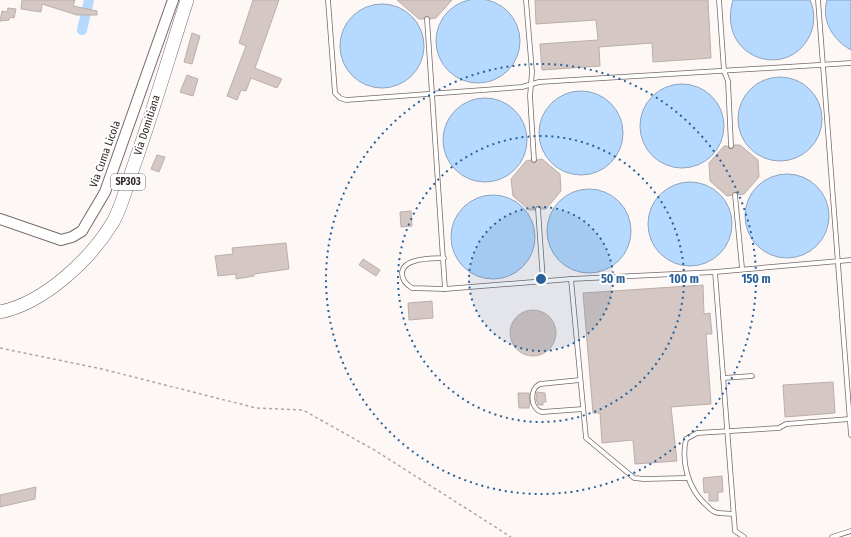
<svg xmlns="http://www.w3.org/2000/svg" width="851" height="537" font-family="'Fira Sans Condensed',sans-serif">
<rect width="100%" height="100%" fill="#fdf7f6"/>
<!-- water -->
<g fill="#b6d9ff" stroke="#8da4be">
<circle cx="478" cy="41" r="42"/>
<path d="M733,0H810C815,11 815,24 810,35C788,82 716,58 733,0Z"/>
<path d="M827,0H851V50C833,40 821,21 827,0Z"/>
<circle cx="382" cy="46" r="42"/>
<circle cx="780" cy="119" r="42"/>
<circle cx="682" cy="126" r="42"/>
<circle cx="581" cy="133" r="42"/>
<circle cx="485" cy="140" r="42"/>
<circle cx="787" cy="216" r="42"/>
<circle cx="690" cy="224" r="42"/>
<circle cx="589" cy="231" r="42"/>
<circle cx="493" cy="237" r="42"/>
</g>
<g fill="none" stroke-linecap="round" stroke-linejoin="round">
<!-- canal -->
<polyline stroke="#b6d9ff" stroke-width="10" points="82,30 89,0"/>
</g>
<!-- building -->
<g fill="#d5c7c3" stroke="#bcafaa">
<polygon points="22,0 75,0 73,6 97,11 97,15 77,15 42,4 41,12 21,9"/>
<polygon points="253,0 279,0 255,68 282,79 277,88 251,78 246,91 241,90 237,100 227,96 246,46 239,43"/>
<polygon points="397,0 452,0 436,18 430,19 426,16 424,19 419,19"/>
<polygon points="535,0 708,0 711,58 653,62 652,43 599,47 600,66 542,70 540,44 598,40 596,20 536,24"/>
<polygon points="8,8 16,9 14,18 10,17 9,20 0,21 2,11 7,12"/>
<polygon points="192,33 200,36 192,64 184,62"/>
<polygon points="187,75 198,79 193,96 180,92"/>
<polygon points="734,145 740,145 758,160 759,177 744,194 738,195 735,192 732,195 727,196 710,181 709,163 724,146 727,146 732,149"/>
<polygon points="157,155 165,157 159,172 151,169"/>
<polygon points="542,159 560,174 561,191 546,209 542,209 537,206 535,210 529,210 513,196 511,179 526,161 531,160 535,163 537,160"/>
<polygon points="411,211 412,226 401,227 400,212"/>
<polygon points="286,243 289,269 254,274 254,276 236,279 236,274 218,276 215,256 233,254 232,248"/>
<polygon points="363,259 380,270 376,276 359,265"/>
<polygon points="703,285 704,314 710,313 712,334 706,334 711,404 671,407 677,461 635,464 633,440 602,443 600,413 593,413 583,293"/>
<polygon points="432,301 433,318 409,320 408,303"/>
<circle cx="533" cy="333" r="23"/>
<polygon points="833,382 835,413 785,417 783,385"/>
<polygon points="537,392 545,393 546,402 543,402 543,405 538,405 536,399"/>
<polygon points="518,393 529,393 530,405 529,406 529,408 519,408"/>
<polygon points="722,476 723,492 718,492 718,501 709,501 709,492 704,493 703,478"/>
<polygon points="36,487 35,499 0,507 0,495"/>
</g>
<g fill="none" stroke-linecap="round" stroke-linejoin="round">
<!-- service casing -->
<g stroke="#766a66" stroke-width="5.5">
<g id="service">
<polyline points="328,0 335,93 340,98 346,100 522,87 539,82 851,63"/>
<polyline points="526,0 532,72 530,96 534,160"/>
<polyline points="719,0 724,71 728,81 731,146"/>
<polyline points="818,0 851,435"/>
<polyline points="427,19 445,289"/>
<polyline points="735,195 742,268"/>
<polyline points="538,209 543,281"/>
<path d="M444,258C433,259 403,257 402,273C402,280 407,285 412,288L445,289L571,279L715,272L851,260"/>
<polyline points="715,272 735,531 744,537"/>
<polyline points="571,279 586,438 634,478 644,479 687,478"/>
<polyline points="723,378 752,376"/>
<path d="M580,380L540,384C529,389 530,409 542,412L583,409"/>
<path d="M733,514C728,513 719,514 715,512C711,511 708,506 705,504C688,488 681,462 686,439L697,433L779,428L786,424L850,419"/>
<polyline points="832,537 851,531"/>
</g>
</g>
<!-- tertiary casing -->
<g stroke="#766a66" stroke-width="12">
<polyline id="tertiary" points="0,219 61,240 72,237 82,231 105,192 173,0"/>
</g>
<!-- primary casing -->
<g stroke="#766a66" stroke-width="14">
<path id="primary" d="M0,312C44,303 90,260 113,222C122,206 127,185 133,168C153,112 169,56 187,0"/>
</g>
<!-- path -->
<polyline stroke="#aca6a5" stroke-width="1.5" stroke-dasharray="3 3" stroke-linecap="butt" points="0,348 102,369 256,408 303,410 376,451 511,537"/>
<!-- service -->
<use href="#service" stroke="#fff" stroke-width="4"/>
<!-- tertiary -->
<use href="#tertiary" stroke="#fff" stroke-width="10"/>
<!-- primary -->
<use href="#primary" stroke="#fff" stroke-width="13"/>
</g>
<!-- distance rings -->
<circle cx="541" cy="279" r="72" fill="#296098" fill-opacity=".12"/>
<g fill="none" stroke="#296098" stroke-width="2" stroke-dasharray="2 4">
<circle cx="541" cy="279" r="72"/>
<circle cx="541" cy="279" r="143"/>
<circle cx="541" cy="279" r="215"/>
</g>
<g text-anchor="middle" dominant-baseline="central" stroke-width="4" stroke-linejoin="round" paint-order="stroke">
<!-- shield labels -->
<rect fill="#fff" stroke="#6d6968" stroke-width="1" x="111" y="174" width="34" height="16" rx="3"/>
<g font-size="10" font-weight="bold" fill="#2e2927">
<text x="128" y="182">SP303</text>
</g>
<!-- street labels -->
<g font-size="11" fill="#2e2927" stroke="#fff">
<text transform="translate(147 125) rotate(-72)">Via Domitiana</text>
<text transform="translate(105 154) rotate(-70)">Via Cuma Licola</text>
</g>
</g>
<circle cx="541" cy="279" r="6" fill="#296098" stroke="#fff" stroke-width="2"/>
<g font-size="12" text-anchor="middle" font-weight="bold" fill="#296098" stroke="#fff" stroke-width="4" stroke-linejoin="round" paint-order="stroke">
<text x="613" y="283">50 m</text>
<text x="684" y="283">100 m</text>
<text x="756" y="283">150 m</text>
</g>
</svg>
